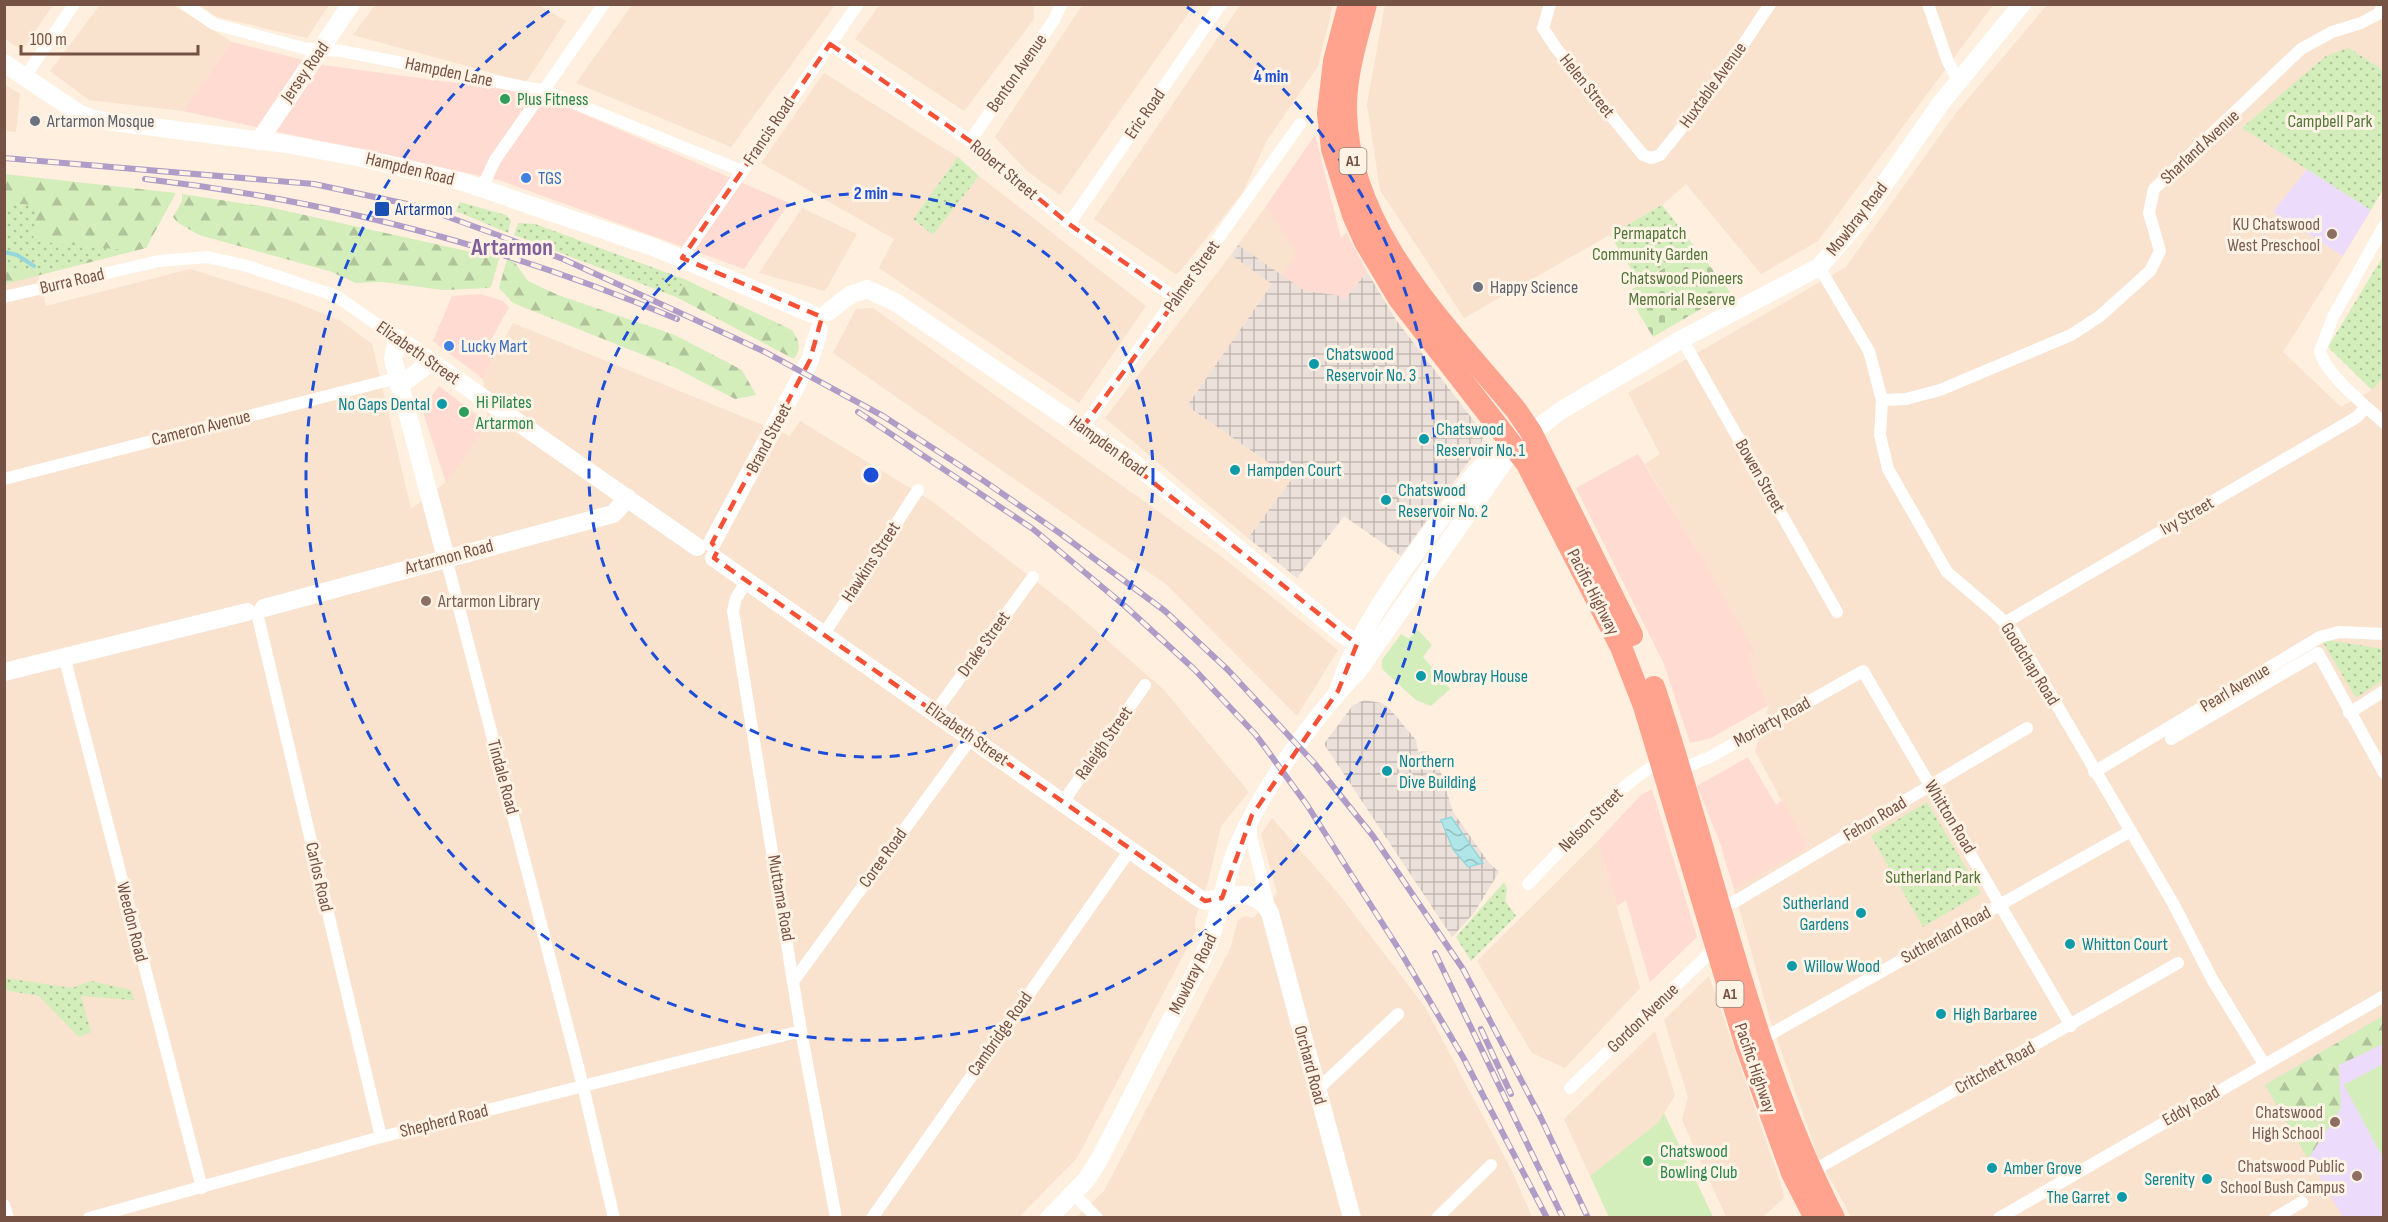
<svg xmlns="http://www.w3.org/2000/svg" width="2388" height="1222" font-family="'Sofia Sans Condensed',sans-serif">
<defs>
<pattern id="industrial-grid" width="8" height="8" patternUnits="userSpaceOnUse" patternTransform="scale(1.5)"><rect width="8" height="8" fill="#ebe1da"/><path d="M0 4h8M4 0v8" fill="none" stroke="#c3b9b2"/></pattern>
<pattern id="forest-firs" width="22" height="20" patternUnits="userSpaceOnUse" patternTransform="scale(1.5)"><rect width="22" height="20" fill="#d3edbb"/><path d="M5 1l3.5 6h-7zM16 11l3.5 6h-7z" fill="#b0c39a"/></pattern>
<pattern id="cemetery-stones" width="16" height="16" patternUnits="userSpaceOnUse" patternTransform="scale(1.5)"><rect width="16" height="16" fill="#d3edbb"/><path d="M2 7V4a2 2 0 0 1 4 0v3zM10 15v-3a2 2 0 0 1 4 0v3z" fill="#b0c39a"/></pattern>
<pattern id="park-dots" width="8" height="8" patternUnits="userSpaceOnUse" patternTransform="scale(1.5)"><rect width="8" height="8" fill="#d3edbb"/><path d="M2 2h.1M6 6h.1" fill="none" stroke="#b0c39a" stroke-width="1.8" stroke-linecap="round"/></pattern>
<pattern id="water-waves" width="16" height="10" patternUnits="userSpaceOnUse" patternTransform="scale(1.5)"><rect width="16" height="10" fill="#b1e6e9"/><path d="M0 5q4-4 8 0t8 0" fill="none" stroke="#95bdbe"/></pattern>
</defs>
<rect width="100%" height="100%" fill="#feefde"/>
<!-- residential -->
<g fill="#f9e2ce">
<polygon points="880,4 1034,5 1034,19 964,111 855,39"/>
<polygon points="1083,4 1194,5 1060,195 1027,171 995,137"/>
<polygon points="1241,4 1333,5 1318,66 1266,142 1243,192 1177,275 1094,219"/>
<polygon points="4,5 53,5 22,50 5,39"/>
<polygon points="100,5 173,5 232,42 183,111 89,100 50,71"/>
<polygon points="200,5 329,5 307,38 217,17"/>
<polygon points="375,5 538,5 566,21 526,82 353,35"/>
<polygon points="632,5 632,4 835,5 731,147 576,83"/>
<polygon points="1385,5 1993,5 1818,241 1761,274 1686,184 1662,205 1464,318 1380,190 1367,104"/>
<polygon points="2047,5 2383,5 2383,70 2349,48 2242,128 2307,169 2273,212 2343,256 2283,352 2341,407 2372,390 2383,378 2383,1217 1851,1217 1817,1154 1769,1016 1734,889 1807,847 1755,751 1769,705 1747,656 1753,651 1700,555 1645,464 1660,454 1628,393 1846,267 1956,113"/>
<polygon points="824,73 958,157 913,219 933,235 979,176 1146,306 1079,403 879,268 894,239 761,163"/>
<polygon points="4,84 20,94 16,132 5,131"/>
<polygon points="1266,206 1298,254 1282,276 1238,245"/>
<polygon points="802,208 857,234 825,291 759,273"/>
<polygon points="1231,255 1272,284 1187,406 1292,479 1248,538 1105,418"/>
<polygon points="4,266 38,273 46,306 190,269 292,301 341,321 372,344 411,509 446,482 488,423 483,379 513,323 790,436 800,421 933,502 1068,606 1164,690 1249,792 1221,826 1209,878 1195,920 1196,931 1077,1158 1019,1217 5,1217"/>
<polygon points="873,308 1222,557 1338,650 1297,716 1167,585 833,353 856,309"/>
<polygon points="1272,818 1337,892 1425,1007 1512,1171 1532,1217 1076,1218 1104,1191 1230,949 1238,920 1245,916 1253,918 1277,893 1261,834"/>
<polygon points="1598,841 1640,988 1565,1068 1532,1053 1477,961"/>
<polygon points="1709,976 1783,1190 1784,1198 1763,1217 1726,1217 1682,1120 1688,1097 1664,1020"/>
<polygon points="1655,1031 1675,1095 1659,1122 1590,1176 1564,1119"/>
</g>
<!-- commercial -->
<g fill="#ffdbd1">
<polygon points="232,42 323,65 537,94 789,203 744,269 499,180 183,111"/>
<polygon points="1315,135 1341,238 1346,232 1367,272 1345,299 1337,295 1305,291 1282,276 1297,254 1266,206"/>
<polygon points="480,294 503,301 509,307 488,345 498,350 483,379 433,341 452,296"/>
<polygon points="439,386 488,423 446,483 422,409"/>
<polygon points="1638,454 1700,555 1754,651 1747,656 1769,705 1711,738 1690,743 1664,664 1576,488"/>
<polygon points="1748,757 1776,805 1782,800 1808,847 1734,889 1719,840 1697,786"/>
<polygon points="1652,789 1697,937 1650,982 1626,900 1617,906 1598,841 1641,795"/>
</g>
<!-- industrial -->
<g fill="url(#industrial-grid)">
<polygon points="1238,245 1305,291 1337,295 1345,299 1367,272 1396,320 1481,430 1483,437 1481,444 1401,556 1344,516 1297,578 1248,538 1292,479 1187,406 1272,284 1231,255"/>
<polygon points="1365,700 1381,703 1390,709 1416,740 1418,752 1428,751 1440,770 1453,812 1489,863 1499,872 1474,913 1452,937 1324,744 1353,705"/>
</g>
<!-- education -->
<g fill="#ecdbfa">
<polygon points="2307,169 2371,210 2343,256 2273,212"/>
<polygon points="2383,1016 2383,1217 2343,1217 2265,1085"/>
</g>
<!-- grass -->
<g fill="#d3edbb">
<polygon points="1417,629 1432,645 1423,657 1450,689 1431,706 1416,700 1382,669 1382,660 1401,634 1409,639"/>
<polygon points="2383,1064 2383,1158 2344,1085"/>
<polygon points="1664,1113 1713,1217 1609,1217 1590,1176 1659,1122"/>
</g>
<!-- forest -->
<g fill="url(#forest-firs)">
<polygon points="4,174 176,193 146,248 5,284"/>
<polygon points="182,194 273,208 489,256 500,256 491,287 488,288 443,290 383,282 356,283 329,271 199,235 177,222 173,217 182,201"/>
<polygon points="507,259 513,260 528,281 558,295 675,335 742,370 756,395 735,399 676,368 513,303 499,288"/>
<path d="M684,279L792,330C799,340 802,349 794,359L676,297Z"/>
<polygon points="2383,1016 2383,1044 2339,1065 2341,1108 2308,1159 2265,1085"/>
</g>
<!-- cemetery -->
<polygon fill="url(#cemetery-stones)" points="1695,247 1730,292 1653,337 1627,293"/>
<!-- park -->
<g fill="url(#park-dots)">
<polygon points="2349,48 2383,70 2383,189 2371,210 2242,128 2326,56"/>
<polygon points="958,157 979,176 933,235 913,219"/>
<polygon points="460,202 506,215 511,220 508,233 456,211"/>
<polygon points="4,203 37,205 33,241 124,250 38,273 5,266"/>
<polygon points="1662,205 1695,247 1640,283 1610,235"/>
<polygon points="518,223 535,224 684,279 676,297 514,235"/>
<polygon points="2383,256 2383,378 2372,390 2328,347"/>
<polygon points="2321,639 2383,649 2383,680 2356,698"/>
<polygon points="1927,802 1981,893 1923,927 1871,836"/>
<polygon points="1504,882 1507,889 1505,901 1516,916 1471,961 1456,937"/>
<polygon points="5,978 72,988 91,981 131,990 134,1000 81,996 91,1032 79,1037 39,996 5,990"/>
</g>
<!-- water -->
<polygon fill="url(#water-waves)" stroke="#96d7dc" stroke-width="1.5" points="1451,817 1483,863 1468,867 1453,849 1441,820"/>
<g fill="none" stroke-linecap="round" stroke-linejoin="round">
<!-- stream -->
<polyline stroke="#96d7dc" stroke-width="4" points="4,252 17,255 34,266"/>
<!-- street -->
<g stroke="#fff" stroke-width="12">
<polyline points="185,4 214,24 303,48 341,51 545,91 742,171"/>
<polyline points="1550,4 1543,28 1556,48 1643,155 1651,158 1660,155 1717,84 1770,4"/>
<polyline points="1928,4 1948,62 1959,81"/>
<polyline points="830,44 970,141 1069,224 1177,299"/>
<polyline points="25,77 74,4"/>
<polyline points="970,141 1054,20 1061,4"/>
<polyline points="482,188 495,160 604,4"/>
<polyline points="1069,224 1221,4"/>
<path d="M2384,226L2333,317L2320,351C2325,374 2366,406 2384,423"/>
<polyline points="682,258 858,4"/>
<polyline points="1819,267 1869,351 1882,400 1880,435 1888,469 1947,572 1995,613 2014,632 2173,903 2212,979 2264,1064"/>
<polyline points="4,297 159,261 207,257 247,266 336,296 397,338"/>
<polyline points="1682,339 1837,612"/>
<polyline points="1882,400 1906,399 1940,390 2071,335 2100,316 2150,271 2160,251 2149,213 2154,189 2301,49 2332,32 2361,23 2378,14 2384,5"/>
<polyline points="1083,427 1300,124"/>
<polyline points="4,479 397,378"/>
<polyline points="446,558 583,1086 614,1218"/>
<polyline points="747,581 736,598 733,611 801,1031 836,1218"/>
<polyline points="258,617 381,1137"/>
<polyline points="2006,622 2357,417 2366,407"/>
<polyline points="824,634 918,490"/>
<polyline points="64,656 202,1188"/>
<polyline points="936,711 1033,577"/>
<polyline points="2349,713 2384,691"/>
<polyline points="2171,739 2318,653 2384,773"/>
<polyline points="1679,770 1710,757 1863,671 2071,1026"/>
<polyline points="2094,772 2320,637 2339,632 2384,634"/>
<polyline points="1063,802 1145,685"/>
<polyline points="1251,822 1251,837 1270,910"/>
<path d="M1528,884C1554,858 1630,771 1660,764"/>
<polyline points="1720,906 1736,901 2027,728"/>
<polyline points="795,979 972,737"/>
<polyline points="1762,1039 2129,832"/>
<polyline points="1570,1088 1715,948"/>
<polyline points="1317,1090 1398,1014"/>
<polyline points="1811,1172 2178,963"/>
<polyline points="1073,1193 1097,1218"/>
<polyline points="4,1205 8,1218"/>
<polyline points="89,1218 381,1137 801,1031"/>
<polyline points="872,1218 1130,850"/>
<polyline points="1437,1218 1491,1165"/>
<polyline points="1999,1218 2384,996"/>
<polyline points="2275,1218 2302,1202"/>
</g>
<!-- secondary -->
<g stroke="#fff" stroke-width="18">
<polyline points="4,63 80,114 97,120 286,144 362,158 463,182 656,248 812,314"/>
<polyline points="259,141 351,4"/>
<polyline points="828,312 850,295 867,289 895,302 1134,463 1342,634 1367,650"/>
<polyline points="399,386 431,362"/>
<polyline points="712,543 810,360 819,330"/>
<polyline points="446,558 393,359 397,338 697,547"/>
<path d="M714,558L1200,899L1205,901C1229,896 1256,886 1270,913L1352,1218"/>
<polyline points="264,608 613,514 628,498"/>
<polyline points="4,672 247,612"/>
<path d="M1338,691C1363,613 1427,539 1475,473L1495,454L1515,446L1560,411L1682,339L1819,267L1858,222L1941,103L2022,4"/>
<path d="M1049,1218L1087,1179L1100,1158L1200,963C1218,928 1221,890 1235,853C1259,793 1313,717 1358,671L1515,446"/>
</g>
<!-- highway -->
<g stroke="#ffa28e" stroke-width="22">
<polyline points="1349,4 1334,61 1328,113 1332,149 1353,215 1365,242 1399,299 1527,464 1621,647 1644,706 1746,1046 1792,1173 1815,1218"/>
<path d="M1366,4C1357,39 1345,76 1346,112C1349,231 1445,324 1516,410L1531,432L1632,635"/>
<path d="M1654,687C1713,864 1749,1051 1834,1218"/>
</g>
<!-- rail casing -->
<g stroke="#b09dc7" stroke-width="6">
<g id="rail">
<polyline points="4,158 314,184 421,207 563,259 763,351 883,416 984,481 1061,534 1165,611 1228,670 1315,764 1373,836 1463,969 1541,1118 1588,1218"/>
<path d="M145,179C329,200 506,247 677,319"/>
<polyline points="858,412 1033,529 1126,607 1194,669 1256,735 1307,805 1400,951 1463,1057 1547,1218"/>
<polyline points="1435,953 1563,1218"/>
<polyline points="1481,1029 1511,1094"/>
</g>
</g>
<!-- rail -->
<use href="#rail" stroke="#fff3e6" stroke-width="4" stroke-dasharray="11" stroke-linecap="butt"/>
</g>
<!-- marked area -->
<path fill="none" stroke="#f55136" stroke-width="4.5" stroke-dasharray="12 8" stroke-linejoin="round" d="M830,44L970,141L1069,224L1177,299L1083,427L1357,644L1338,691L1252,815L1222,898L1205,901L714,558L718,550L712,543L810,360L822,317L682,258Z"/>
<!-- distance rings -->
<g fill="none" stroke="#1d4ed8" stroke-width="3" stroke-dasharray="10 8">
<circle cx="871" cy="475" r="282"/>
<path d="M1187 7A565 565 0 1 1 555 7"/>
</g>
<!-- markers -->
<g fill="#2e9e5b" stroke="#fff3e6" stroke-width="2">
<circle cx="505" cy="99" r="6"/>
<circle cx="464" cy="412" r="6"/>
<circle cx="1648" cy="1161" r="6"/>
</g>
<g fill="#6b7280" stroke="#fff3e6" stroke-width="2">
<circle cx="35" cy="121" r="6"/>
<circle cx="1478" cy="287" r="6"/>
</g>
<g fill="#3f7fe0" stroke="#fff3e6" stroke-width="2">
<circle cx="526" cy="178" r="6"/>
<circle cx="449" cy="346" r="6"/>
</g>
<rect fill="#1a4fb4" stroke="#fff3e6" stroke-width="2" x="374" y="201" width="16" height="16" rx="3"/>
<g fill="#8d6e63" stroke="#fff3e6" stroke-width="2">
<circle cx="2332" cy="234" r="6"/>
<circle cx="426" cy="601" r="6"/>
<circle cx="2335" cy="1122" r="6"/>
<circle cx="2357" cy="1176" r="6"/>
</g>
<g fill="#0f9aa8" stroke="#fff3e6" stroke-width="2">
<circle cx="1314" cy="364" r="6"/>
<circle cx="442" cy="404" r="6"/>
<circle cx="1424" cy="439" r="6"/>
<circle cx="1235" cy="470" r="6"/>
<circle cx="1386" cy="500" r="6"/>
<circle cx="1421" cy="676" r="6"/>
<circle cx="1387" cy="771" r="6"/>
<circle cx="1861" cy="913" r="6"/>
<circle cx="2070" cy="944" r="6"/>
<circle cx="1792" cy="966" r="6"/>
<circle cx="1941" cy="1014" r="6"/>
<circle cx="1992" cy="1168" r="6"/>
<circle cx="2207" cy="1179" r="6"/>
<circle cx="2122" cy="1197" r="6"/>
</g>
<g text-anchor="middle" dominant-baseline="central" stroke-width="6" stroke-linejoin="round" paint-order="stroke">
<!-- shield labels -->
<g fill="#fff3e6" stroke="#9f8275" stroke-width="1.5">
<rect x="1339.5" y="148" width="27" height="26" rx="4.5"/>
<rect x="1716.5" y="981" width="27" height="26" rx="4.5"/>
</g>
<g font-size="16" font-weight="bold" fill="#765244">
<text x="1353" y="161">A1</text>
<text x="1730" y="994">A1</text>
</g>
<!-- street labels -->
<g font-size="18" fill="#765244" stroke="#fff3e6">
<text transform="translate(305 72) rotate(-55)">Jersey Road</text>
<text transform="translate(449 72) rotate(12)">Hampden Lane</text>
<text transform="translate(1017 73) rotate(-55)">Benton Avenue</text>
<text transform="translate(1713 85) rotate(-54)">Huxtable Avenue</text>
<text transform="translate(1587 86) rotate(51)">Helen Street</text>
<text transform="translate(1145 114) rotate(-55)">Eric Road</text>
<text transform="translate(769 131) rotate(-56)">Francis Road</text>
<text transform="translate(2200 147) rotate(-43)">Sharland Avenue</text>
<text transform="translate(410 169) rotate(14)">Hampden Road</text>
<text transform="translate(1004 170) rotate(40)">Robert Street</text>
<text transform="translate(1857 219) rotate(-52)">Mowbray Road</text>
<text transform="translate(1192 276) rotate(-55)">Palmer Street</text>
<text transform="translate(72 281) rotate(-13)">Burra Road</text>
<text transform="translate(418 353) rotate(35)">Elizabeth Street</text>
<text transform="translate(201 428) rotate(-14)">Cameron Avenue</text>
<text transform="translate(769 438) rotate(-62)">Brand Street</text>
<text transform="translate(1108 446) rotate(36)">Hampden Road</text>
<text transform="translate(1760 476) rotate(60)">Bowen Street</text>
<text transform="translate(2187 516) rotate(-30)">Ivy Street</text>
<text transform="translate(449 557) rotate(-15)">Artarmon Road</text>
<text transform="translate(871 562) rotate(-57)">Hawkins Street</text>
<text transform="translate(1593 592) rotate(63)">Pacific Highway</text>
<text transform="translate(984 644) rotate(-54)">Drake Street</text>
<text transform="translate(2030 664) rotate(58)">Goodchap Road</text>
<text transform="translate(2235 688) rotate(-31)">Pearl Avenue</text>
<text transform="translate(1772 722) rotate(-29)">Moriarty Road</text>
<text transform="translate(967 734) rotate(35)">Elizabeth Street</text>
<text transform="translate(1104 743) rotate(-55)">Raleigh Street</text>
<text transform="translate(503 777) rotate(75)">Tindale Road</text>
<text transform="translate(1950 817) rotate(59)">Whitton Road</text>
<text transform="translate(1875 819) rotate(-31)">Fehon Road</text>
<text transform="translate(1591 820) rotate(-45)">Nelson Street</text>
<text transform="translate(883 858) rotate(-54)">Coree Road</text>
<text transform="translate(319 877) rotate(77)">Carlos Road</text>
<text transform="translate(781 898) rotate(80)">Muttama Road</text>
<text transform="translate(132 922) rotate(76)">Weedon Road</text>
<text transform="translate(1946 935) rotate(-29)">Sutherland Road</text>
<text transform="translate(1193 974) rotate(-64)">Mowbray Road</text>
<text transform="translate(1643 1018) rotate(-44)">Gordon Avenue</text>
<text transform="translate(1000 1034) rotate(-55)">Cambridge Road</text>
<text transform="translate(1310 1065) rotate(75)">Orchard Road</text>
<text transform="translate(1755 1068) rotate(71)">Pacific Highway</text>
<text transform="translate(1995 1068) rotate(-29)">Critchett Road</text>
<text transform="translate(2191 1106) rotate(-30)">Eddy Road</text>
<text transform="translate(444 1121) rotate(-14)">Shepherd Road</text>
</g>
<!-- leisure labels -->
<g font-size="18" fill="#27864d" stroke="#fff3e6" text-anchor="start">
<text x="517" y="99">Plus Fitness</text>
<text x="476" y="402">Hi Pilates<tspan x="476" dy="21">Artarmon</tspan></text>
<text x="1660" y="1151">Chatswood<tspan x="1660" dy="21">Bowling Club</tspan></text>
</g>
<!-- worship labels -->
<g font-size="18" fill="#5b616d" stroke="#fff3e6" text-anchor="start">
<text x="47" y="121">Artarmon Mosque</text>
<text x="1490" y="287">Happy Science</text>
</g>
<!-- park labels -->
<g font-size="18" fill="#517739" stroke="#fff3e6">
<text x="2330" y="121">Campbell Park</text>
<text x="1650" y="233">Permapatch<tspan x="1650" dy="21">Community Garden</tspan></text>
<text x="1682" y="278">Chatswood Pioneers<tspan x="1682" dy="21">Memorial Reserve</tspan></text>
<text x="1933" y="877">Sutherland Park</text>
</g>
<!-- shop labels -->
<g font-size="18" fill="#366cbe" stroke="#fff3e6" text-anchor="start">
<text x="538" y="178">TGS</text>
<text x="461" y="346">Lucky Mart</text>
</g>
<!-- transit labels -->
<g font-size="18" fill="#164399" stroke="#fff3e6" text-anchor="start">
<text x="395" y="209">Artarmon</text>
</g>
<!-- education labels -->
<g font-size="18" fill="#785e54" stroke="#fff3e6" text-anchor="end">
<text x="2320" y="224">KU Chatswood<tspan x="2320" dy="21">West Preschool</tspan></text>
<text x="438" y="601" text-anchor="start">Artarmon Library</text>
<text x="2323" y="1112">Chatswood<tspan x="2323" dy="21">High School</tspan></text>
<text x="2345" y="1166">Chatswood Public<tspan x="2345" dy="21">School Bush Campus</tspan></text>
</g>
<!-- culture labels -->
<g font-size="18" fill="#0d838f" stroke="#fff3e6" text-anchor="start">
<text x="1326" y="354">Chatswood<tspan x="1326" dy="21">Reservoir No. 3</tspan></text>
<text x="430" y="404" text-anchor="end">No Gaps Dental</text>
<text x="1436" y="429">Chatswood<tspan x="1436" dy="21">Reservoir No. 1</tspan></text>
<text x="1247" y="470">Hampden Court</text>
<text x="1398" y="490">Chatswood<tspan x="1398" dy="21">Reservoir No. 2</tspan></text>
<text x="1433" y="676">Mowbray House</text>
<text x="1399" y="761">Northern<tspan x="1399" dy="21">Dive Building</tspan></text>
<text x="1849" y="903" text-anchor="end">Sutherland<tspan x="1849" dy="21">Gardens</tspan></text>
<text x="2082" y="944">Whitton Court</text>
<text x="1804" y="966">Willow Wood</text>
<text x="1953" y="1014">High Barbaree</text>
<text x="2004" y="1168">Amber Grove</text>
<text x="2195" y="1179" text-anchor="end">Serenity</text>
<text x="2110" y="1197" text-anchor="end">The Garret</text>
</g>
<!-- district labels -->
<g font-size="24" font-weight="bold" fill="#815f9a" stroke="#fff3e6">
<text x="512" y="247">Artarmon</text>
</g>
</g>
<circle cx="871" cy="475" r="9" fill="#1d4ed8" stroke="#fff3e6" stroke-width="3"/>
<g font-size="18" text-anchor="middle" font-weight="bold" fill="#1d4ed8" stroke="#fff3e6" stroke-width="6" stroke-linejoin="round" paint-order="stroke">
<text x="1271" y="82">4 min</text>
<text x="871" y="199">2 min</text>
</g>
<!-- border -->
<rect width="2388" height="1222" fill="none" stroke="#765244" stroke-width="12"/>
<!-- scale -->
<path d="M21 45v9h177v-9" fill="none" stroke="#765244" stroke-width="3"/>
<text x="30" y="45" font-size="18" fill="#765244" stroke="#fff3e6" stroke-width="4.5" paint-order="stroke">100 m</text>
</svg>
